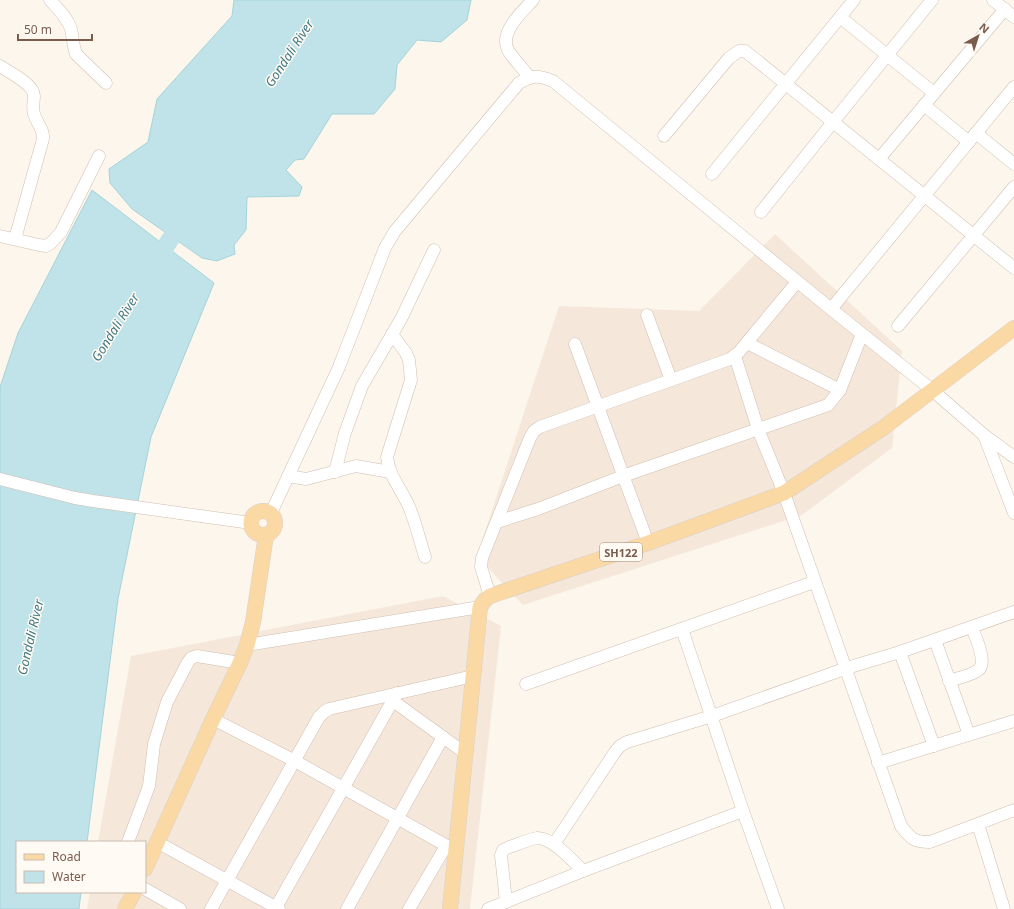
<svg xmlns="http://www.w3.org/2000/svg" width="1014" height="909" font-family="'Noto Sans',sans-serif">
<rect width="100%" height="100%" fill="#fdf6ec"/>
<!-- residential -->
<g fill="#f5e8da">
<polygon points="775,234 902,351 892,448 802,515 523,605 477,556 559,306 699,311"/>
<polygon points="443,596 501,626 470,909 87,909 90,892 145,892 145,842 98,842 131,656"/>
</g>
<!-- water -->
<g fill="#bfe3e8" stroke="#a5d3da">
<polygon points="234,0 471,0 467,20 441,42 417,40 397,65 395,89 374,114 332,114 304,159 295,160 286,170 302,187 299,196 247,197 246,230 234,245 235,254 217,261 202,258 132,209 110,183 109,169 148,142 157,99 232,16"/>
<polygon points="92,190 214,283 151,437 118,599 87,842 17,842 17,892 81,892 79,909 0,909 0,387 18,333"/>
</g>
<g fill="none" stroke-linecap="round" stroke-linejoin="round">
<!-- river -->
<polyline stroke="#bfe3e8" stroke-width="18" points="152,267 185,217"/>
<!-- minor casing -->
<g stroke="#d1beb0" stroke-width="13">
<g id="minor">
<path d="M50,0C58,9 67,17 71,29C73,37 73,46 76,54L106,83"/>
<polyline points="993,0 1014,17"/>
<polyline points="840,17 934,93"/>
<path d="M0,66C9,72 34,84 34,96C34,102 32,107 34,114C37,124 44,129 43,139L15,239"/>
<path d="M529,77C523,68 513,59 508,50C499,32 522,12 533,0"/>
<polyline points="924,105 969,142"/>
<polyline points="976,133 1014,164"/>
<polyline points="664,136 729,58 739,51 745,51 1014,268"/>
<polyline points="879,159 1005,9"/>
<polyline points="712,174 854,0"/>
<polyline points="761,212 833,122 932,0"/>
<polyline points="0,236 39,245 46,246 51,243 61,232 99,156"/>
<polyline points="831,309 1014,87"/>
<polyline points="647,315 671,380"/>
<polyline points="898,326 1014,187"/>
<path d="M392,334L406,353L409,360L411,380L387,457C389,477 403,491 410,509C416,524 420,541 425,557"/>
<polyline points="747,343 840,390"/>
<polyline points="575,344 648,543"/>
<path d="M735,356L758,429L784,493L901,826C911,839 914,842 930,842L1014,810"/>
<polyline points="984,435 1014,513"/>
<polyline points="335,472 345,433 362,386 401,319 434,250"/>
<polyline points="288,476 306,479 356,466 390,472"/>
<polyline points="0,479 75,498 93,501 251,523"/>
<path d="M271,513L339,367L385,248L395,231L519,83C533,75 538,75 553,81L831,309L932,390L984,435L1014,457"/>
<polyline points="497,522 538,509 623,476 828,405 840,390 862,334"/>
<polyline points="490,596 481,567 482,558 530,438 534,431 540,427 730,359 739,352 797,282"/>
<polyline points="682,629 743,811 778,909"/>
<polyline points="935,640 969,735"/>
<polyline points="247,645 480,607"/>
<polyline points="900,652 934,746"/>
<path d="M949,681C958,678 969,676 977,671C989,664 975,637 972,627"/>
<polyline points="526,684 814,582"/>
<polyline points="393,701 465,753"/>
<polyline points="213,719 295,761 456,851"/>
<polyline points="878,763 1014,721"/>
<polyline points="978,824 1004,909"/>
<polyline points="128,842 149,786 154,744 167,702 188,662 191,658 197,656 240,663"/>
<polyline points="157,842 279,909"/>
<polyline points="554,844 615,752 620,746 627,742 712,716 850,667 900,652 1014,612"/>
<polyline points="145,889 180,909"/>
<path d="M506,902L501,855L503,850L507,848C516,845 527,840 537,838C552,837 573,861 583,871"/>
<polyline points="211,909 319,717 324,712 329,709 473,676"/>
<polyline points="275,909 397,693"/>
<polyline points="347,909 443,737"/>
<polyline points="409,909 446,846"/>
<polyline points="488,909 583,871 743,811"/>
</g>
</g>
<!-- major casing -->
<g stroke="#dad1cd" stroke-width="16">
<g id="major">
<circle cx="263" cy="523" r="12"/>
<polyline points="145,869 213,719 240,663 247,645 253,622 266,535"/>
<polyline points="125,909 134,892"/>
<polyline points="450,909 480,607 485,600 490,596 648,543 784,493 883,428 1014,328"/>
</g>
</g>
<!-- minor -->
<use href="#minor" stroke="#fff" stroke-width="12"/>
<!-- major -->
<use href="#major" stroke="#fbd9a5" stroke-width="15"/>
</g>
<g text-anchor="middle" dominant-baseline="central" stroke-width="3" stroke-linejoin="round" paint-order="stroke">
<!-- shield labels -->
<rect fill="#fffaf3" stroke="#a28b7f" stroke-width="1" x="600" y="543" width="42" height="18" rx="3"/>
<g font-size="11" font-weight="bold" fill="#7a5c4d">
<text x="621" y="552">SH122</text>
</g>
<!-- water labels -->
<g font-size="13" font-style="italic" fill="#437c86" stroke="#fffaf3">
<text transform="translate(289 53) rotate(-57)">Gondali River</text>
<text transform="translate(115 327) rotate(-58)">Gondali River</text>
<text transform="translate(30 637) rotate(-77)">Gondali River</text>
</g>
</g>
<!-- legend -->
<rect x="16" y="841" width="130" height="52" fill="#fffaf3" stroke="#cabbb1"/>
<rect x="24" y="854" width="20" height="6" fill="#fbd9a5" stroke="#cabbb1"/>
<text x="52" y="861" font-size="12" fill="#7a5c4d">Road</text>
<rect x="24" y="871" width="20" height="12" fill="#bfe3e8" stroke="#cabbb1"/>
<text x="52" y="881" font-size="12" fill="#7a5c4d">Water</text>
<!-- north arrow -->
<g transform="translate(978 36) rotate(39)" stroke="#fffaf3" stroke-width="3" paint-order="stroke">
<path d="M0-3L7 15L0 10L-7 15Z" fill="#7a5c4d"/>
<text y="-6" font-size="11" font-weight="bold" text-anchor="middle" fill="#7a5c4d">N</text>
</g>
<!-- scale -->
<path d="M18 34v6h74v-6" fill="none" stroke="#7a5c4d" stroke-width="2"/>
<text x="24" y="34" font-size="12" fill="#7a5c4d" stroke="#fffaf3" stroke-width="3" paint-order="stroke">50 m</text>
</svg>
